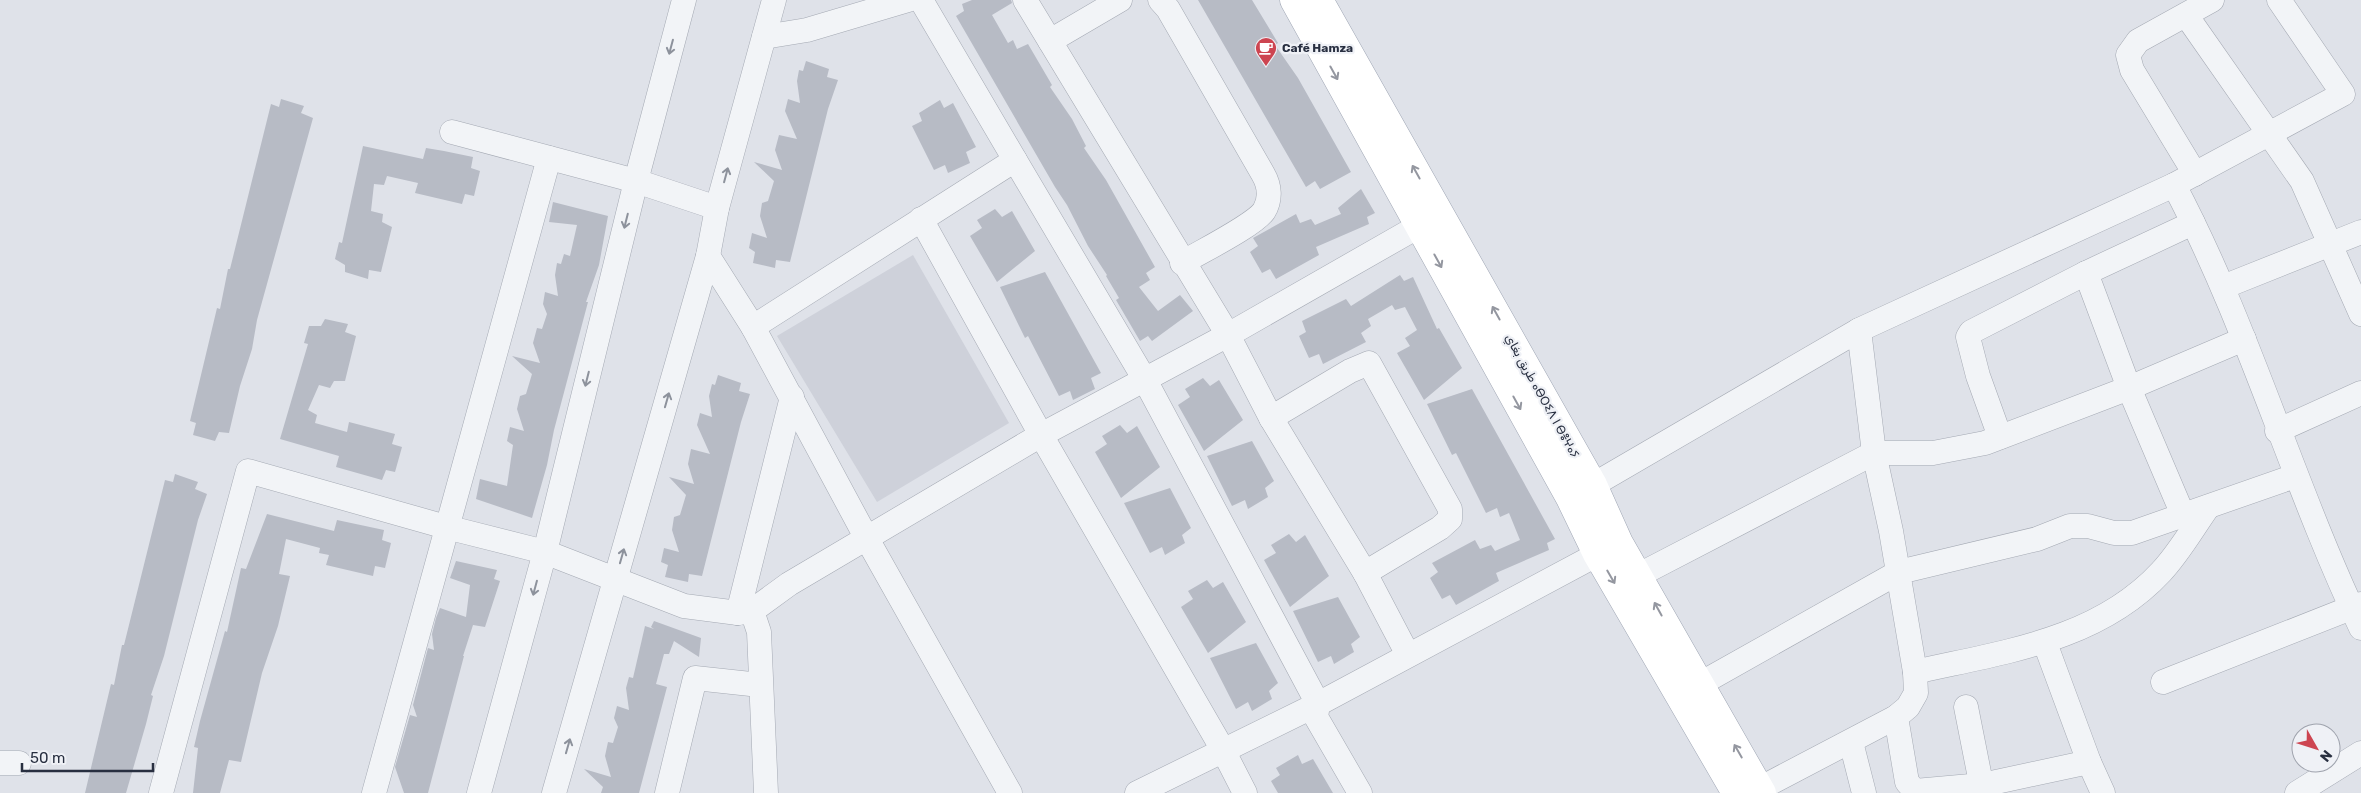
<svg xmlns="http://www.w3.org/2000/svg" width="2361" height="793" font-family="Rubik,Vazirmatn,'Noto Sans Tifinagh',sans-serif">
<rect width="100%" height="100%" fill="#dfe2e9"/>
<!-- built -->
<polygon fill="#ced1da" points="913,255 1009,423 877,502 777,336"/>
<!-- building -->
<g fill="#b7bbc5">
<polygon points="972,0 1011,0 1012,3 992,15 1008,43 1013,40 1017,49 1028,44 1052,85 1050,87 1072,119 1086,146 1084,148 1106,180 1155,267 1146,273 1150,280 1139,287 1158,311 1180,295 1193,311 1152,341 1148,336 1140,341 1116,300 1119,298 1106,276 1107,275 1088,246 1067,205 1055,187 956,16 964,11 962,4"/>
<polygon points="1198,0 1252,0 1278,43 1275,45 1298,78 1351,172 1320,189 1315,181 1306,187"/>
<polygon points="806,61 829,69 827,77 838,80 828,109 790,262 776,260 775,268 753,263 755,252 749,248 752,233 767,238 760,216 762,203 768,201 774,181 754,162 782,170 775,150 779,135 797,139 785,111 788,99 800,103 797,81 799,70 803,71"/>
<polygon points="281,99 304,106 301,113 313,118 257,320 252,349 240,386 229,433 219,432 215,441 193,435 196,423 190,421 217,308 220,309 228,269 230,269 271,104 279,107"/>
<polygon points="940,100 944,108 953,103 976,147 966,152 970,163 948,173 945,165 934,170 912,126 922,121 919,113"/>
<polygon points="363,146 423,159 426,148 444,151 473,157 471,168 480,171 474,196 465,194 462,204 415,193 418,183 387,176 384,185 374,184 371,211 383,214 382,222 392,227 381,272 369,270 368,279 345,272 345,265 335,259 339,242 342,243"/>
<polygon points="1361,189 1375,213 1367,217 1369,224 1316,247 1319,255 1276,279 1270,269 1262,273 1250,252 1258,246 1253,238 1296,214 1300,223 1311,219 1315,225 1341,214 1338,208"/>
<polygon points="553,202 608,216 599,265 586,302 588,302 554,430 547,465 532,518 476,499 480,479 507,486 513,445 507,441 510,427 524,431 517,409 520,396 526,394 532,374 512,356 540,363 533,343 537,328 542,329 547,314 543,304 545,292 558,296 555,275 557,263 561,264 564,254 570,256 577,225 549,222"/>
<polygon points="995,209 1002,217 1012,211 1035,251 997,282 970,236 982,228 977,220"/>
<polygon points="1045,272 1101,373 1091,378 1095,389 1073,400 1070,391 1059,396 1028,336 1025,338 1000,287"/>
<polygon points="1400,275 1404,281 1413,277 1437,329 1439,328 1462,368 1424,400 1397,353 1410,346 1405,338 1417,330 1405,307 1395,310 1392,305 1368,319 1371,326 1361,333 1366,342 1323,364 1319,354 1309,358 1299,336 1306,332 1302,321 1346,299 1351,306"/>
<polygon points="325,319 348,324 345,332 356,336 345,381 334,381 330,388 319,385 308,410 317,415 315,423 347,432 349,422 395,434 392,444 402,447 395,472 386,470 382,480 336,467 339,456 280,439 308,344 304,343 309,326 321,326"/>
<polygon points="718,375 741,383 739,391 750,394 741,422 702,576 689,574 688,582 665,577 668,565 661,562 664,548 679,552 672,530 674,517 680,515 686,495 669,477 694,484 688,464 691,449 710,454 697,425 700,413 712,417 709,396 712,384 715,385"/>
<polygon points="1203,378 1210,386 1219,380 1243,420 1204,451 1178,405 1190,397 1185,389"/>
<polygon points="1472,389 1555,539 1547,543 1549,550 1496,573 1499,581 1456,605 1450,595 1442,599 1430,578 1438,572 1432,563 1475,540 1480,549 1491,545 1495,551 1520,540 1509,513 1500,517 1497,508 1486,513 1456,453 1452,455 1427,404"/>
<polygon points="1120,425 1127,433 1137,426 1160,467 1121,498 1095,452 1107,444 1102,436"/>
<polygon points="1252,441 1274,481 1265,488 1268,497 1248,509 1245,500 1232,506 1207,456"/>
<polygon points="175,474 198,482 195,489 207,494 198,520 164,656 151,695 153,696 146,724 126,793 85,793 111,684 114,685 122,645 124,645 165,480 173,482"/>
<polygon points="1170,488 1191,528 1182,535 1185,543 1165,555 1162,547 1150,553 1124,503"/>
<polygon points="267,514 334,531 337,520 384,530 382,540 391,543 385,568 375,566 373,576 326,565 329,555 319,553 320,548 286,539 279,574 290,576 278,626 262,673 241,762 229,760 220,793 193,793 198,748 194,747 200,721 225,631 227,632 241,568 246,569"/>
<polygon points="1289,534 1296,542 1305,535 1329,576 1290,607 1264,560 1276,553 1271,545"/>
<polygon points="456,561 497,570 494,579 500,581 485,627 473,625 463,656 464,656 428,793 404,793 395,767 410,715 417,717 413,705 428,648 434,650 432,634 436,618 440,608 466,617 470,585 450,578"/>
<polygon points="1207,580 1213,588 1223,582 1246,622 1208,653 1181,607 1193,599 1188,591"/>
<polygon points="1338,597 1360,637 1351,644 1354,652 1334,664 1331,656 1318,662 1293,611"/>
<polygon points="654,621 701,638 699,657 674,641 669,654 664,654 656,684 667,687 639,793 601,793 603,787 584,769 611,777 605,756 608,742 613,743 618,727 614,718 617,706 629,710 626,688 629,677 633,678 645,626 654,629 651,627"/>
<polygon points="1256,643 1278,683 1269,691 1272,699 1252,711 1248,702 1236,709 1210,658"/>
<polygon points="1298,755 1302,764 1313,759 1333,793 1278,793 1271,781 1280,775 1276,768"/>
</g>
<g fill="none" stroke-linecap="round" stroke-linejoin="round">
<!-- minor casing -->
<g stroke="#a4a9b3" stroke-width="25">
<g id="minor">
<polyline points="1025,0 1228,335 1271,418 1365,573 1408,655"/>
<path d="M1160,0L1168,9L1263,174C1270,186 1271,199 1264,211C1253,226 1200,252 1182,263"/>
<path d="M2279,0L2343,94L2174,185C2249,327 2292,483 2361,628"/>
<polyline points="2186,15 2302,181 2361,314"/>
<polyline points="764,37 807,30 908,0"/>
<polyline points="1050,41 1120,0"/>
<polyline points="452,132 636,181 717,208"/>
<polyline points="1015,160 1145,380 1318,704 1316,717 1360,793"/>
<polyline points="2195,174 2132,70 2128,55 2138,41 2212,0"/>
<polyline points="921,219 1041,435 1223,750 1245,793"/>
<polyline points="708,256 753,327 866,537 1010,793"/>
<polyline points="2086,273 2129,388 2183,515"/>
<polyline points="2223,287 2361,232"/>
<polyline points="753,327 1015,160 921,0"/>
<polyline points="1859,330 2174,185"/>
<polyline points="1271,418 1350,371 1369,363 1450,509 1450,519 1440,528 1365,573"/>
<polyline points="2277,431 2361,393"/>
<polyline points="2000,437 1978,376 1968,337 1971,332 2086,273 2193,223"/>
<polyline points="1593,485 1859,330 1874,453 1891,531 1915,672 1916,693 1908,707 1896,717 1759,789"/>
<polyline points="1639,575 1874,453 1933,453 1985,443 2129,388 2244,339"/>
<polyline points="752,611 759,632 766,793"/>
<polyline points="738,613 792,397"/>
<polyline points="2045,643 2089,762 2103,793"/>
<path d="M1915,672C2002,652 2097,641 2161,572C2179,553 2193,528 2208,507"/>
<polyline points="2163,682 2361,604"/>
<polyline points="1700,684 1899,572 2037,539 2070,526 2088,526 2114,533 2132,533 2295,476"/>
<polyline points="1966,707 1983,793"/>
<polyline points="1896,717 1907,782 1915,791 1982,785 2089,762"/>
<polyline points="1851,742 1864,793"/>
<polyline points="0,763 19,763"/>
<polyline points="161,793 248,471 446,527 545,552 684,606 738,613 752,611 789,584 1041,435 1228,335 1419,226"/>
<polyline points="374,793 549,158"/>
<polyline points="479,793 545,552 636,181 684,0"/>
<polyline points="554,793 708,256 717,208 774,0"/>
<polyline points="667,793 695,678 760,685"/>
<polyline points="1137,793 1318,704 1613,546"/>
<polyline points="2297,793 2361,753"/>
</g>
</g>
<!-- major casing -->
<g stroke="#9fa6b4" stroke-width="29">
<g id="major">
<polyline points="1294,0 1570,498 1597,554 1736,793"/>
<polyline points="1319,0 1593,485 1619,543 1762,793"/>
</g>
</g>
<!-- minor -->
<use href="#minor" stroke="#f2f4f7" stroke-width="24"/>
<!-- major -->
<use href="#major" stroke="#fff" stroke-width="28"/>
</g>
<!-- one-way arrows -->
<defs><path id="oneway-shaft" d="M-6 0H5M1.5-3L5.5 0L1.5 3" fill="none" stroke-width="1.6" stroke-linecap="round" stroke-linejoin="round" transform="scale(1.25)"/></defs>
<g stroke="#8d929c">
<use href="#oneway-shaft" transform="translate(671 47) rotate(105)"/>
<use href="#oneway-shaft" transform="translate(726 175) rotate(-75)"/>
<use href="#oneway-shaft" transform="translate(626 221) rotate(104)"/>
<use href="#oneway-shaft" transform="translate(587 379) rotate(104)"/>
<use href="#oneway-shaft" transform="translate(667 400) rotate(-74)"/>
<use href="#oneway-shaft" transform="translate(622 556) rotate(-74)"/>
<use href="#oneway-shaft" transform="translate(535 588) rotate(105)"/>
<use href="#oneway-shaft" transform="translate(568 746) rotate(-74)"/>
</g>
<g stroke="#9497a0">
<use href="#oneway-shaft" transform="translate(1334 73) rotate(61)"/>
<use href="#oneway-shaft" transform="translate(1416 172) rotate(-119)"/>
<use href="#oneway-shaft" transform="translate(1438 261) rotate(61)"/>
<use href="#oneway-shaft" transform="translate(1496 313) rotate(-119)"/>
<use href="#oneway-shaft" transform="translate(1517 403) rotate(61)"/>
<use href="#oneway-shaft" transform="translate(1611 577) rotate(60)"/>
<use href="#oneway-shaft" transform="translate(1658 609) rotate(-119)"/>
<use href="#oneway-shaft" transform="translate(1738 751) rotate(-120)"/>
</g>
<!-- icons -->
<defs>
<g id="cafe-pin" transform="scale(1.125)"><path d="M0 17L-7.5 6A9.5 9.5 0 1 1 7.5 6Z" fill="#cd4551" stroke="#eff1f6"/><path d="M-5.5-4.5H6V0H3Q3 3.5 0 3.5H-2.5Q-5.5 3.5-5.5 0ZM3-3.2v2h1.7v-2ZM-6 4.5H4V6H-6Z" fill="#fff"/></g>
</defs>
<g fill-rule="evenodd">
<use href="#cafe-pin" x="1266" y="48"/>
</g>
<g text-anchor="middle" dominant-baseline="central" stroke-width="4.5" stroke-linejoin="round" paint-order="stroke">
<!-- poi labels -->
<g font-size="12" font-weight="bold" fill="#282f40" stroke="#eff1f6" text-anchor="start">
<text x="1282" y="48">Café Hamza</text>
</g>
<!-- street labels -->
<g font-size="12" fill="#282f40" stroke="#eff1f6">
<text transform="translate(1542 396) rotate(61)">طريق بغاي ⴰⴱⵔⵉⴷ ⵏ ⴱⴻⵖⴰⵢ</text>
</g>
</g>
<!-- north arrow -->
<g transform="translate(2316 748) rotate(129)"><circle r="24" fill="#eff1f6" stroke="#9fa3ad"/>
<path d="M0-4L9 19L0 12L-9 19Z" fill="#cd4551"/>
<text y="-8" font-size="14" font-weight="bold" text-anchor="middle" fill="#282f40">N</text>
</g>
<!-- scale -->
<path d="M22 763v8h131v-8" fill="none" stroke="#282f40" stroke-width="2.5"/>
<text x="30" y="763" font-size="15" fill="#282f40" stroke="#eff1f6" stroke-width="4" paint-order="stroke">50 m</text>
</svg>
